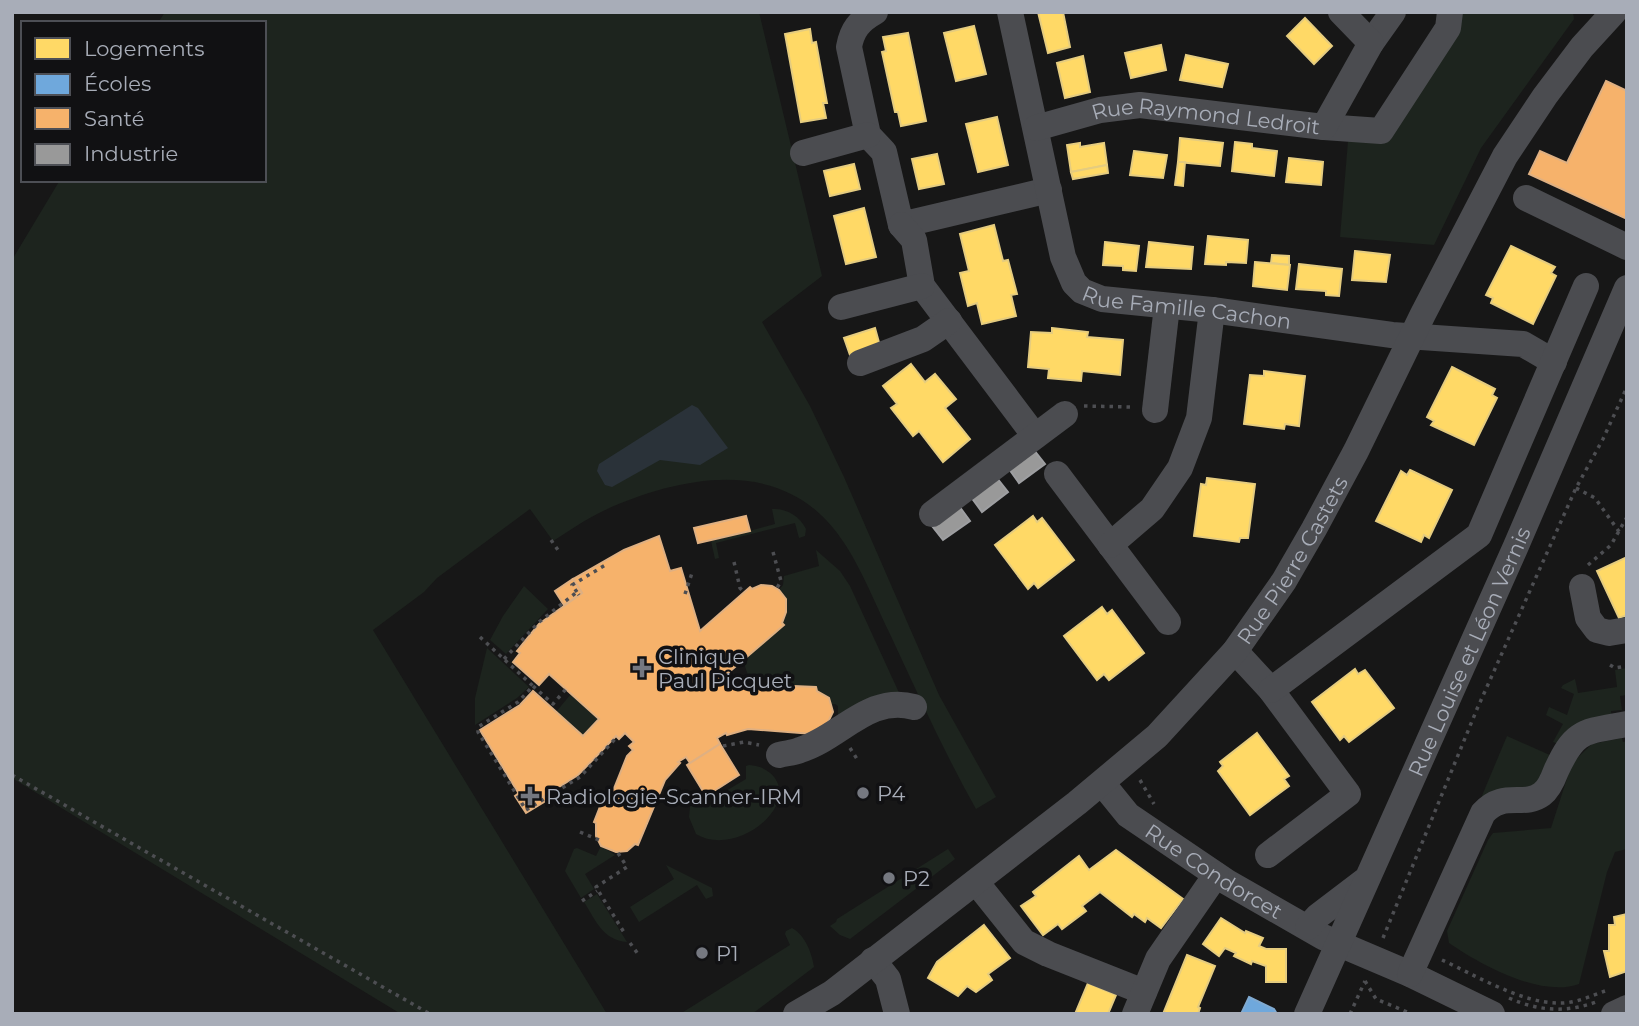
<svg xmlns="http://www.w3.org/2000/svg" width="1639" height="1026" font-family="Montserrat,sans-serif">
<rect width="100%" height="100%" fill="#171717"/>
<!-- green -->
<g fill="#1d241e">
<path d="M165,12H759L822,276L762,322L810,406L844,477L939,695L996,797L976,809C944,752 917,692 889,632C871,595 855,551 827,521C768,457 673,479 603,511C586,519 569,531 553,541L530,509L437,578L424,592L373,630L607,1014H401L12,778V260L60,180H264V23H158Z"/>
<polygon points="1459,12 1573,12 1574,19 1481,148 1434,245 1340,237 1348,141 1387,142"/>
<path d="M772,509C786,508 800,516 806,529L805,536L799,538L795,523L716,543L719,558L715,559L711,541L775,524Z"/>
<path d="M816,550L840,571L850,586L901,697L838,716V706L835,704L831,705L829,698L817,691L816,687L794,686L793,691L751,685L743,660C760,643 802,617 779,590L783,585L784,576L819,566Z"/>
<polygon points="524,586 548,609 506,654 490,640 503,616"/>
<polygon points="487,648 529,687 517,698 475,725 475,698"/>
<polygon points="1627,668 1627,695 1620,696 1622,710 1611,711 1612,719 1559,744 1553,742 1563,724 1546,715 1549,707 1567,715 1574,694 1561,688 1563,685 1575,679 1578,693 1617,687 1615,670"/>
<polygon points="571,694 599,719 583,736 556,712"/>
<polygon points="1507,736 1552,756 1544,783 1481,798"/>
<path d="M1622,738L1623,742L1627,741V849L1615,852L1607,872L1579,984C1541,998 1481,965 1449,943L1447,931L1488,840L1493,833L1551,828L1572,763L1592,744Z"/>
<path d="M749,765C771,766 787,785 776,806C762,833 722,850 696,834L689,817L691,799L704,804L746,779V766Z"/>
<polygon points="601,846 615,855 585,874 594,889 581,898 565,871 574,849 577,848 596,856"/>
<polygon points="948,849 955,859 850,939 840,935 830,926 836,922 837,919"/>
<polygon points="666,865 712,888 713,896 706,899 697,885 639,922 630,907 674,879"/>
<path d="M597,894L627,942C603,940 596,921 584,902Z"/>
<path d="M792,928C805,935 812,953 814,967L752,1014H680L790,945L785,934L786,931Z"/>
</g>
<!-- water -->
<polygon fill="#2a3239" points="692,405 698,408 728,448 700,465 660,460 612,487 605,485 597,471 599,464"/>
<!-- homes -->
<g fill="#ffd966" stroke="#e5cc7f" stroke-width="2">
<polygon points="1038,12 1063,12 1070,47 1048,53"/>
<polygon points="1305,18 1332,46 1314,64 1287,36"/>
<polygon points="974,26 986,74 956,81 944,33"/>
<polygon points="810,29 812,43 816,42 827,103 823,103 826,118 801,122 785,34"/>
<polygon points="908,33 926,121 901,126 898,112 895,112 882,52 886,51 883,37"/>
<polygon points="1161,45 1166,70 1131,78 1125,53"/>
<polygon points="1186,55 1228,64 1222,87 1180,80"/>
<polygon points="1083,56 1090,92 1065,98 1057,63"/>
<polygon points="997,117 1008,165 978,172 966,124"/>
<polygon points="1180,138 1223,143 1220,166 1178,162"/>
<polygon points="1235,142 1252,144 1252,148 1277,151 1274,176 1232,171"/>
<polygon points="1080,143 1080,147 1104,143 1107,165 1071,172 1067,145"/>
<polygon points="1134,151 1167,155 1163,178 1130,175"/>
<polygon points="937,154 944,184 919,189 912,159"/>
<polygon points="1289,158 1323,162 1321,185 1286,182"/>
<polygon points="1178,162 1185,162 1183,186 1175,185"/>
<polygon points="854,164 860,189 830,196 824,171"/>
<polygon points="1107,165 1108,173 1073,179 1071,172"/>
<polygon points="864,208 876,257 846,264 834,216"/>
<polygon points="994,225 1003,261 1008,260 1017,294 1011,295 1016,316 982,324 977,303 968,306 960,273 969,271 960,234"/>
<polygon points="1208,236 1248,240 1246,263 1226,262 1226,265 1205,264"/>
<polygon points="1105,242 1139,246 1136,271 1123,270 1123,266 1103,265"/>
<polygon points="1149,242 1193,247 1191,269 1146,267"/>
<polygon points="1511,246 1555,267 1551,273 1556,276 1533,324 1491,303 1493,298 1486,295"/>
<polygon points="1355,251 1390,255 1386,282 1352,280"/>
<polygon points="1272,255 1289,256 1289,265 1271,263"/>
<polygon points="1255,262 1290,265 1287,290 1253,286"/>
<polygon points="1299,264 1342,269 1339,296 1326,295 1326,291 1296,289"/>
<polygon points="875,328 880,346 850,355 844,338"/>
<polygon points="1052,328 1088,332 1087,337 1123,340 1120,375 1082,371 1081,381 1048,378 1049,369 1028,367 1031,332 1052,333"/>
<polygon points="911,364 925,382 935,374 956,399 945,408 970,439 943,462 919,431 913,436 891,408 897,404 883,386"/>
<polygon points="1452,367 1495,389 1492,395 1497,398 1474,445 1431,425 1434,421 1427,417"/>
<polygon points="1264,371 1305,376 1299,426 1285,424 1284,429 1244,424 1250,375 1264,376"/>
<polygon points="1410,470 1452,490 1429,538 1424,535 1421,542 1376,521 1401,471 1407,475"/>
<polygon points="1207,478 1255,484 1248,538 1240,538 1239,542 1194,536 1201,484 1206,485"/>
<polygon points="1033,516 1037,522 1042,518 1074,560 1038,588 1034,583 1028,589 995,545"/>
<polygon points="1627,557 1627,615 1619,618 1597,571"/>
<polygon points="1102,607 1107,614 1112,610 1144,653 1109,680 1104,674 1097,680 1064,636"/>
<polygon points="1355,669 1358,674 1365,670 1394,708 1349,742 1344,736 1340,740 1312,702"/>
<polygon points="1257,733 1289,776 1284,779 1289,786 1250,815 1218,771 1223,766 1220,762"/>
<polygon points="1116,850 1183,899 1161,928 1147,918 1145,922 1134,914 1132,917 1100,892 1082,906 1086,911 1062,929 1058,924 1043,935 1021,906 1036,896 1033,892 1079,856 1089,870"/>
<polygon points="1627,914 1627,971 1610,977 1604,951 1609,951 1609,925 1615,925 1614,917"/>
<polygon points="1221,918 1245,933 1246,931 1263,938 1259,946 1266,949 1286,949 1286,982 1266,982 1266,966 1252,961 1251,964 1234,956 1236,953 1225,948 1219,956 1203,944"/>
<polygon points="984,925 1010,958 988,974 992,980 976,992 967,986 958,996 928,978 937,962"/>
<polygon points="1187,955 1215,966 1198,1007 1200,1008 1198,1014 1163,1014"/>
<polygon points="1088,983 1116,995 1108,1014 1075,1014"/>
</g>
<!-- schools -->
<polygon fill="#6fa8dc" stroke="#80aad1" stroke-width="2" points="1249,997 1274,1009 1277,1014 1241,1014"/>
<!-- health -->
<g fill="#f6b26b" stroke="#dfb082" stroke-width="2">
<polygon points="1606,81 1627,91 1627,219 1529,174 1540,151 1567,163"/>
<polygon points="746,516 750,531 698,543 694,528"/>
<polygon points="659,536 670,571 681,568 700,631 750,587 752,589 761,585 772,586 779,590 786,599 786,612 782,623 784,625 728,673 733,688 751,685 793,691 794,686 816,687 817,691 829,698 833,712 828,722 813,734 748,729 727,735 726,733 717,738 720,744 690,763 686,757 678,762 680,763 665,780 638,845 635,844 627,851 616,852 601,846 596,836 596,823 594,822 603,799 609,801 627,756 633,750 629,746 634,742 625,733 619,739 616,736 578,775 527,807 480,730 520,705 533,691 583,736 599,719 549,674 539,685 513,662 520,653 517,651 539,624 582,593 573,579 624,550"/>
<polygon points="573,579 582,593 564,605 555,591"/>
<polygon points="720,744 739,775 706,796 687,765"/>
<polygon points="519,793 527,807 546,795 549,799 526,813 515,796"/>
</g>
<!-- industry -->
<g fill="#999" stroke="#9e9fa2" stroke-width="2">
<polygon points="1034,450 1045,464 1019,483 1009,469"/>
<polygon points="997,478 1008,492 982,512 971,497"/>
<polygon points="959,506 970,521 943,540 932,526"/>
</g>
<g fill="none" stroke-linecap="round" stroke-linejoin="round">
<!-- path -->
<g stroke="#4d4e52" stroke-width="3.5" stroke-dasharray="3.5 5" stroke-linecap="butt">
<polyline points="1084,406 1132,407"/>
<polyline points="1576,488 1595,498 1620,533"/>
<polyline points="551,540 560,553"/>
<polyline points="773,552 781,581 777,588"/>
<polyline points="734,562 740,588 744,592"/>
<polyline points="1588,565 1611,545 1627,517"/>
<polyline points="577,592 572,585 607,564"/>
<polyline points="685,594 692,573"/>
<polyline points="480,637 533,686 518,702 478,727 478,732 526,810 580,777 616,738"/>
<polyline points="504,659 539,622 577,592 579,595"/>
<polyline points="1610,665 1615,668 1627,666"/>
<polyline points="533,686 553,704 566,689"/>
<polyline points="723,746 744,742 759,745"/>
<polyline points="850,748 857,759"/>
<polyline points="12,775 430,1014"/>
<polyline points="1140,780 1154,804"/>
<polyline points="580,832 599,840 601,836"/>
<polyline points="618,853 627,867 596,887 625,934"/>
<polyline points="582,901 597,891"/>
<polyline points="1383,938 1477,709 1576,488 1603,439 1627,387"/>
<polyline points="630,943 638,954"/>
<path d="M1442,960C1475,975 1521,1003 1558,1003C1574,1004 1591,996 1605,991"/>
<polyline points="1365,981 1376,999 1412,1014"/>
<path d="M1509,998C1538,1011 1566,1013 1596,1002"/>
<polyline points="1350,1014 1365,981"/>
</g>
<!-- minor -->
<g stroke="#4b4c50" stroke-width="26">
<path d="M875,12C859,21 852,30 849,47L868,135L884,152L901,225L1049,190"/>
<path id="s1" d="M1010,12L1063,257L1074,283L1082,291L1102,299L1212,310L1392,335L1523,344L1554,362"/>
<polyline points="1371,43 1393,12"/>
<polyline points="1324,127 1381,131 1448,28 1450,12"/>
<path id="s2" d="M1036,128L1100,110L1140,105L1324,127L1371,43L1341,12"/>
<polyline points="803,153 868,135"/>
<polyline points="1526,198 1627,247"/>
<polyline points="901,225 914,240 922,286 1035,436"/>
<polyline points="841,307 922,286"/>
<polyline points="860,363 923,339 949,321"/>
<polyline points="1155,410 1167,306"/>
<polyline points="1057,474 1168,622"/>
<polyline points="932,514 1065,414"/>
<polyline points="1110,545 1152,509 1180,468 1199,418 1212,310"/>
<polyline points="1582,587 1588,618 1597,630 1609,633 1627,630"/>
<polyline points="1235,651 1271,690 1348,794 1268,855"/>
<polyline points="1271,690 1479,535 1586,286"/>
<path d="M779,755C786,753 794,753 800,750C840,738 869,694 914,707"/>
<path id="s3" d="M1102,783L1128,815L1227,882L1323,937L1410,974L1492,1014"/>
<polyline points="976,882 1024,942 1048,954 1144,992"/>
<polyline points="1308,927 1318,916 1364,881"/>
<polyline points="873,960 888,979 897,1014"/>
<path d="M1410,974L1483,813C1504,790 1523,808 1542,794C1549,789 1553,779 1556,771C1575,729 1584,732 1627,724"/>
<path id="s4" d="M796,1014L832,993L1077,803L1157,736L1235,651L1284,581L1314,529L1356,451L1423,314L1505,156L1545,96L1582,47L1614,12"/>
<polyline points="1135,1014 1158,959 1216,875"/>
<path id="s5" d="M1307,1014L1516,546L1627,288"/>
<polyline points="1614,1014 1627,1008"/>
</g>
</g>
<!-- markers -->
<g fill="#757880" stroke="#111113" stroke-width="2.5">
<path d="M638.5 657.5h7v7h7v7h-7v7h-7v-7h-7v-7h7z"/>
<circle cx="863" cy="793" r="7"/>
<path d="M526.5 785.5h7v7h7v7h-7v7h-7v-7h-7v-7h7z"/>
<circle cx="889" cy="878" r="7"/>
<circle cx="702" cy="953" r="7"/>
</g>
<g text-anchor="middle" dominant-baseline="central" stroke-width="7" stroke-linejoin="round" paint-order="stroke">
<!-- street labels -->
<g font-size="21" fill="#a8adb8" stroke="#111113">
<text stroke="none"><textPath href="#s2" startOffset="173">Rue Raymond Ledroit</textPath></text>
<text stroke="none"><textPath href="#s1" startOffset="397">Rue Famille Cachon</textPath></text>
<text stroke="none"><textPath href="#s4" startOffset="679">Rue Pierre Castets</textPath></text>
<text stroke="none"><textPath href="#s5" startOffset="397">Rue Louise et Léon Vernis</textPath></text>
<text stroke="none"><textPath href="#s3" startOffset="144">Rue Condorcet</textPath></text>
</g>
<!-- poi labels -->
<g font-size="21" fill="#a8adb8" stroke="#111113" text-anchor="start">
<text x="658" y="656">Clinique<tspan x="658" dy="24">Paul Picquet</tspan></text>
<text x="877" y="793">P4</text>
<text x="546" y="796">Radiologie-Scanner-IRM</text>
<text x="903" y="878">P2</text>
<text x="716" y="953">P1</text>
</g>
</g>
<!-- border -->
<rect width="1639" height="1026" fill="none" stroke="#a8adb8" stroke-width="28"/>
<!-- legend -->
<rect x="21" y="21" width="245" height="161" fill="#111113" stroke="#4d4f55" stroke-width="2"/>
<rect x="35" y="38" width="35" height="21" fill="#ffd966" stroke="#4d4f55" stroke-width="2"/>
<text x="84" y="56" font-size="21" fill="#a8adb8">Logements</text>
<rect x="35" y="74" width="35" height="21" fill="#6fa8dc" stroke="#4d4f55" stroke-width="2"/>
<text x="84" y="91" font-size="21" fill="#a8adb8">Écoles</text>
<rect x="35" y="108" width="35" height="21" fill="#f6b26b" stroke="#4d4f55" stroke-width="2"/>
<text x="84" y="126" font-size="21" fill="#a8adb8">Santé</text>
<rect x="35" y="144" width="35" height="21" fill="#999999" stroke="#4d4f55" stroke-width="2"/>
<text x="84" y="161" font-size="21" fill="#a8adb8">Industrie</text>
</svg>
